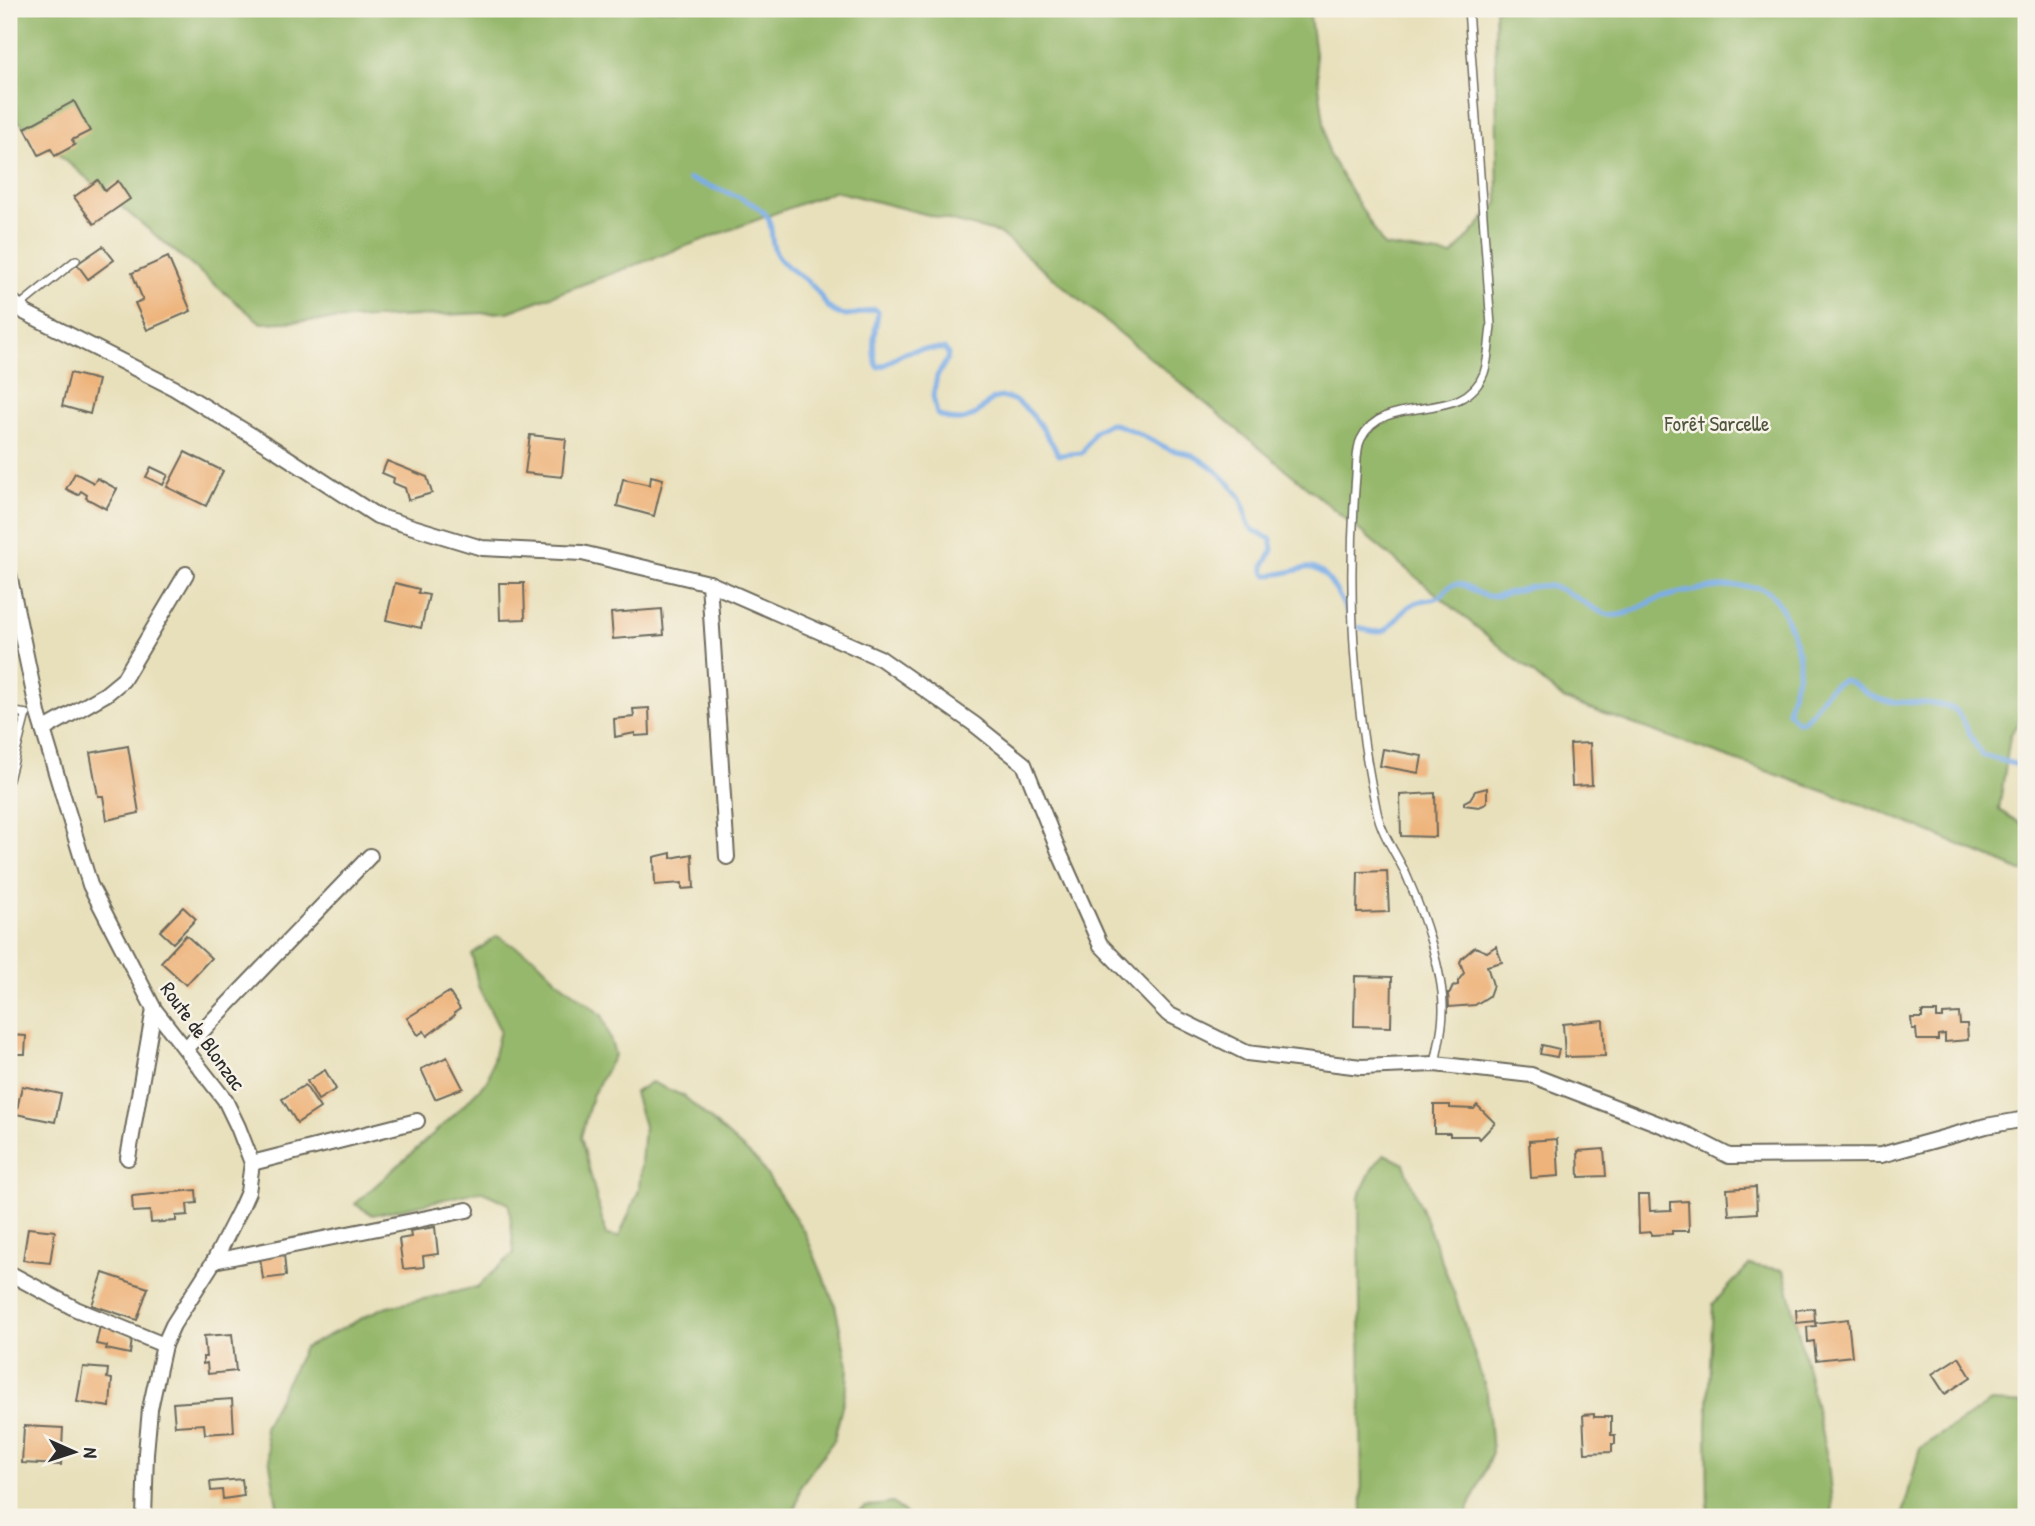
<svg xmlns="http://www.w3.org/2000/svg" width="2035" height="1526" font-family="'Patrick Hand',sans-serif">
<rect width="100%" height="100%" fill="#f7f3e8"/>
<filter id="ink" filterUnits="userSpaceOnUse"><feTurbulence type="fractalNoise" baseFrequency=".0143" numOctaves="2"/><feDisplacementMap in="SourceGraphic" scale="14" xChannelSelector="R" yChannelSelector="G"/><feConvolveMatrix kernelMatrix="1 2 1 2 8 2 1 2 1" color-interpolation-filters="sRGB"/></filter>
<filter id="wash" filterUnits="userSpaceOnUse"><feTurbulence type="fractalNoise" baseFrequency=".00686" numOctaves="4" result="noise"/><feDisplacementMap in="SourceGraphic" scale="28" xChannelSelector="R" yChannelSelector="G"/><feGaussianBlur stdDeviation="1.57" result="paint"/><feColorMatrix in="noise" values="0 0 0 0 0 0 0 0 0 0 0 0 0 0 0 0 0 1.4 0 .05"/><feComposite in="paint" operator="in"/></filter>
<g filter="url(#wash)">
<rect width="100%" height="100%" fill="#e8e0bb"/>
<!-- forest -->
<g fill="#96b86c" stroke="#60724c" stroke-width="2">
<polygon points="9,9 1309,9 1328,153 1384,246 1452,256 1498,203 1495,9 2026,9 2026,708 2010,736 1999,810 2026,827 2026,873 1877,810 1565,700 999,233 835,191 508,312 261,323 17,120 9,108"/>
<polygon points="497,936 535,958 558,981 602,1015 615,1054 592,1096 581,1137 606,1235 619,1237 639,1190 644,1126 634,1093 651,1082 684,1096 758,1162 805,1233 835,1305 848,1366 847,1385 834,1440 801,1485 794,1515 797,1517 279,1517 264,1427 304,1348 380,1309 477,1287 514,1253 509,1204 481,1191 373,1215 355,1204 453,1116 488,1080 500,1030 478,986 472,954"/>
<polygon points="1384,1154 1404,1164 1454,1293 1487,1393 1492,1453 1468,1510 1468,1517 1362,1517 1359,1196 1372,1169"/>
<polygon points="1749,1265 1784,1270 1828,1461 1833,1517 1708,1517 1707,1425 1713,1304"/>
<polygon points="1991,1402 2026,1404 2026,1517 1902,1517 1920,1448"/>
<polygon points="893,1503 909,1517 852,1517 865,1507"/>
</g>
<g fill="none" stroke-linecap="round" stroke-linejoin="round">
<!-- stream -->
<g stroke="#7bade7" stroke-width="5">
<path d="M689,179C710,187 746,196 762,211C775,222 769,237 775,251C783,269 806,276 817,291C823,299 828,311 839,314C851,317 863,312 875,309L878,312C876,328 869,353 878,367C887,366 891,360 898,356C911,348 930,349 945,349L948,354L947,360L937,376L933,396L937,414C953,423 967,423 981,410C985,406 989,401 993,399C1022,387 1048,437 1059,455L1082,453L1095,431L1110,423C1132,428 1149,440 1169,449C1176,452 1183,452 1190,454C1206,461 1225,477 1236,491C1255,513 1233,525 1271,539L1273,550L1264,565V572L1267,575C1281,575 1292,571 1306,568C1328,564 1342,604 1351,619"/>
<path d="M1359,627C1395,643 1390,615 1415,603C1423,599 1434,600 1441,596C1445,593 1447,587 1452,585C1462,580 1476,594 1486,596C1501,599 1528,583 1549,586C1570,589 1586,607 1606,614C1623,620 1640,605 1656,600C1678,591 1751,578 1770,593C1782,602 1798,645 1799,660C1800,678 1789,694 1788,712L1798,722C1814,720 1820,687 1844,680C1858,683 1867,697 1882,700C1900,705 1947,699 1957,712C1967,724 1972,742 1982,755L2022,766L2026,769"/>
</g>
</g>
<g id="blocks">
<!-- building -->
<g fill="#eeb37a">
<polygon points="74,101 90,131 72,140 75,145 55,156 51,149 39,155 25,128"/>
<polygon points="98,180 105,191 118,181 130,199 94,224 74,197"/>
<polygon points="103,246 114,260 88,279 77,264"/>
<polygon points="168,257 191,311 147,330 135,303 143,300 132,273"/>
<polygon points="70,373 98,380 90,414 62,406"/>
<polygon points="530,435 566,439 562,477 525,473"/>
<polygon points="185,452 223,471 206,506 167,487"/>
<polygon points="387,461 427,477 432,493 408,500 405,488 393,483 394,478 382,473"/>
<polygon points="151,467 168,475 163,485 146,477"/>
<polygon points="75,473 94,483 97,478 117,489 106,509 86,498 87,495 81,491 78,495 66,489"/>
<polygon points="651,476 663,479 654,516 617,506 623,479 650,485"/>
<polygon points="395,583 419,589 418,593 429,595 421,628 386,620"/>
<polygon points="499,583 524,583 525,619 500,620"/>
<polygon points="662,609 664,635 613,639 611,613"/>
<polygon points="649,708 650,735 635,736 635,733 615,737 614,719 634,717 633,709"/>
<polygon points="1590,743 1592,785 1572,786 1570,744"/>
<polygon points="128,746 139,813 107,820 103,796 98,796 90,753"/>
<polygon points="1383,749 1422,756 1419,773 1380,766"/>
<polygon points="1487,788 1487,801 1484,805 1479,807 1464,805 1464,802 1470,799 1475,791"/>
<polygon points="1435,793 1436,837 1401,836 1400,795"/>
<polygon points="671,853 671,858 692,854 694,888 682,889 682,883 655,885 654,857"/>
<polygon points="1387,871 1389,912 1357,913 1358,872"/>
<polygon points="183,907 196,919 173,943 160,931"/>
<polygon points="186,935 211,958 186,985 161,962"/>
<polygon points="1496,946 1502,962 1487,966 1493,985 1489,996 1475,1005 1449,1007 1448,993 1450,993 1453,986 1458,985 1458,981 1464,973 1460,962 1462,958 1475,947 1487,952"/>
<polygon points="1355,976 1392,977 1391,1027 1354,1026"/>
<polygon points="449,992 460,1009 454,1013 455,1015 427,1036 424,1031 418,1035 407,1018"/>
<polygon points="1922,1012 1937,1012 1937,1018 1943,1018 1943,1014 1959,1013 1960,1024 1967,1024 1968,1040 1945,1042 1945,1034 1938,1035 1938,1040 1917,1040 1916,1029 1912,1029 1911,1018 1922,1018"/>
<polygon points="1603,1020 1605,1056 1565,1057 1563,1024"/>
<polygon points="9,1035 26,1036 25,1054 9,1054"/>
<polygon points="1542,1045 1559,1049 1557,1057 1540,1054"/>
<polygon points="447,1057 463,1088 435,1099 421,1069"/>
<polygon points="325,1070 336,1089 318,1100 307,1081"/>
<polygon points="305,1085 320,1108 297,1123 282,1099"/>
<polygon points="22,1086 61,1094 55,1122 16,1114"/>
<polygon points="1434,1105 1450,1105 1450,1108 1474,1109 1477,1105 1495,1123 1480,1139 1477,1136 1450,1136 1450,1133 1434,1133"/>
<polygon points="1557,1139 1559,1176 1531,1178 1529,1141"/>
<polygon points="1604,1149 1606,1176 1579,1177 1578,1151"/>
<polygon points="1756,1187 1757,1213 1729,1215 1727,1189"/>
<polygon points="196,1190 197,1203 187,1204 188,1215 176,1216 176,1221 151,1223 150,1211 133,1212 132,1196"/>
<polygon points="1638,1195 1649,1195 1650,1211 1671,1210 1671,1202 1688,1201 1689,1231 1672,1231 1672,1234 1651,1235 1651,1232 1639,1233"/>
<polygon points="435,1227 438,1254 423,1256 424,1267 403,1269 399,1239 411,1237 410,1231"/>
<polygon points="28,1228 55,1231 50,1263 23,1260"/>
<polygon points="284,1254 286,1276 263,1279 260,1257"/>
<polygon points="103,1273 148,1288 137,1320 92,1305"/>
<polygon points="1814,1308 1815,1321 1797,1323 1796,1310"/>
<polygon points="1848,1319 1852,1356 1816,1360 1814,1341 1808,1342 1807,1327 1816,1326 1815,1323"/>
<polygon points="100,1326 118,1330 117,1333 129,1336 132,1339 130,1354 106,1349 107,1346 96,1344"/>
<polygon points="232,1334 236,1371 208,1374 207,1363 203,1364 203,1357 206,1357 204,1336"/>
<polygon points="1959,1357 1971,1377 1945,1394 1932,1374"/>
<polygon points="83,1367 108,1369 107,1378 112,1379 110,1407 77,1402"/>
<polygon points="232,1399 234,1432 205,1434 204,1424 175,1426 173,1403"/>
<polygon points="1594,1414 1594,1417 1611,1417 1611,1435 1615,1435 1615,1444 1612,1444 1612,1452 1585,1453 1583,1415"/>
<polygon points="24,1426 63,1428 61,1465 22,1463"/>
<polygon points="242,1479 244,1496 223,1499 222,1490 211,1491 210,1482"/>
</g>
</g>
</g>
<g filter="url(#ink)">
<use href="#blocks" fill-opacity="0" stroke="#6d6a5d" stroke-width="2"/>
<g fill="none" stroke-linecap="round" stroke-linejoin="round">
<!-- service casing -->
<g stroke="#6d6a5d" stroke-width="10">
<g id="service">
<polyline points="18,307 76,260"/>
<polyline points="9,711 27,714"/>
<polyline points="9,780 26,714"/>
<path d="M1435,1064C1438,1047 1443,1029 1443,1011C1444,974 1423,913 1408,879C1399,857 1382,836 1377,812C1353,703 1347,586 1356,475C1357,465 1356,448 1361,439C1385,390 1463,427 1484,373C1489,359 1489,340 1491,326L1468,9"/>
</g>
</g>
<!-- minor casing -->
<g stroke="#6d6a5d" stroke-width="18">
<g id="minor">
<polyline points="9,299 26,313 174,388 277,451 377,516 482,548 582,553 709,583 880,658 974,724 1024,764 1059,852 1100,944 1168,1014 1247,1053 1361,1067 1435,1064 1531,1075 1690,1136 1729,1156 1881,1155 1986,1126 2026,1119"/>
<polyline points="9,574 38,713 90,885 154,1009 225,1100 238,1127 252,1163 248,1192 240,1210 214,1261 173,1325 164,1345 150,1409 146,1453 144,1517"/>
<polyline points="709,583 727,857"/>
<polyline points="43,730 106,694 123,680 186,574"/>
<polyline points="186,1048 370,856"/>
<polyline points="128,1158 154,1009"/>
<polyline points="252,1163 417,1121"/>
<polyline points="214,1261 467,1210"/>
<polyline points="9,1273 76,1309 164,1345"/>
</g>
</g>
<!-- service -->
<use href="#service" stroke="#fff" stroke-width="7"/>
<!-- minor -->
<use href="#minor" stroke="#fff" stroke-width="14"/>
</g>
</g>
<g text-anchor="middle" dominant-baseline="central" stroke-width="5" stroke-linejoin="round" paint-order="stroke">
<!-- park labels -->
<g font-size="21" fill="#50563f" stroke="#f7f3e8">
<text x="1717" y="423">Forêt Sarcelle</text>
</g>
<!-- street labels -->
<g font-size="21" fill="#2b2b2b" stroke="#f7f3e8">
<text transform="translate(203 1036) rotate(54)">Route de Blonzac</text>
</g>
</g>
<!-- margin -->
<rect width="2035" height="1526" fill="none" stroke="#f7f3e8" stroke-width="35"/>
<!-- north arrow -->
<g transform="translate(74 1452) rotate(93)" stroke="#f7f3e8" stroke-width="5" paint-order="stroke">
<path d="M0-5L12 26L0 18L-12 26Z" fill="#2b2b2b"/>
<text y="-10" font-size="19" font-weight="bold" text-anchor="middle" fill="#2b2b2b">N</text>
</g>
</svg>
